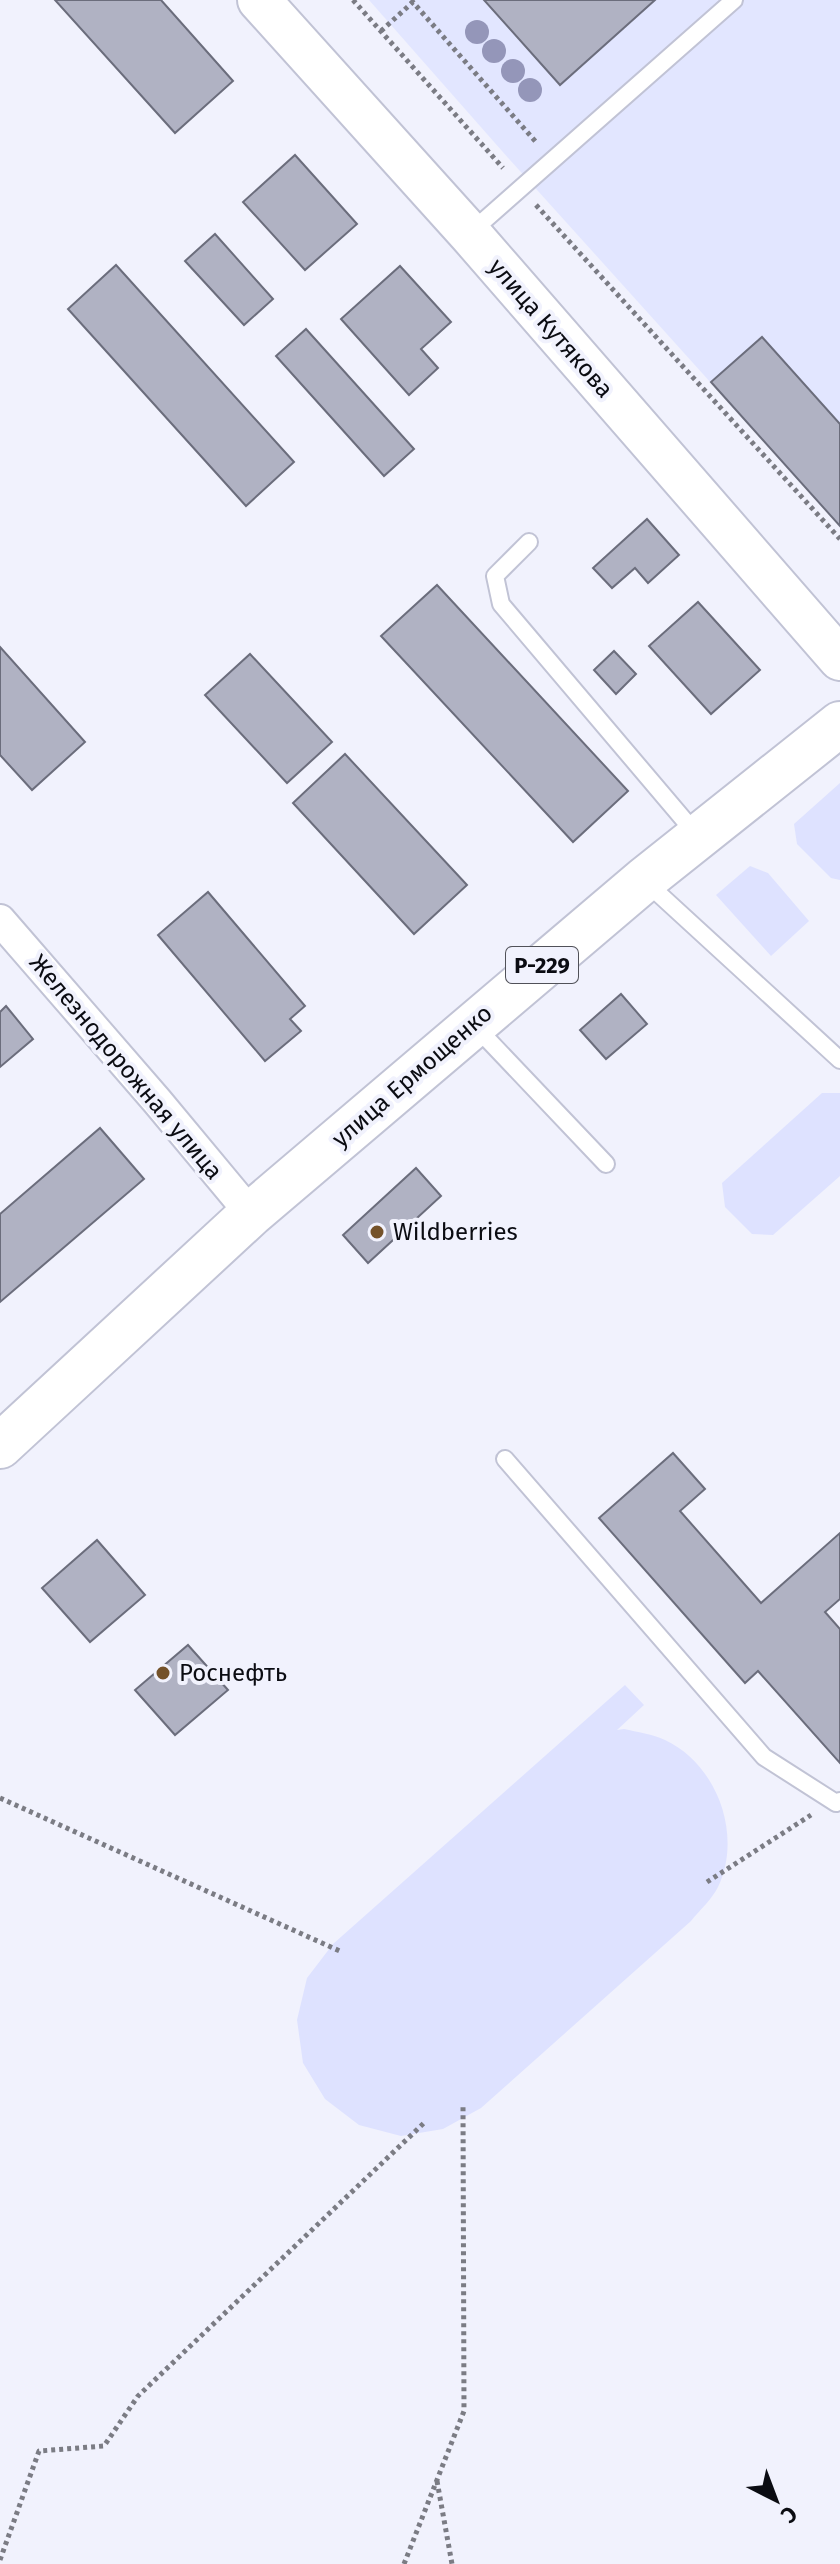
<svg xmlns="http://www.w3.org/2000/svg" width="840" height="2564" font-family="'Fira Sans',sans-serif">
<rect width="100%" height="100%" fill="#f1f2fd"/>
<!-- built -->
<polygon fill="#e2e6ff" points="369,0 840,0 840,526 502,151"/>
<!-- green -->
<g fill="#dee2ff">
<polygon points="840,783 840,880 831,878 797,844 794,824"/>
<polygon points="750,866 768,873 809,921 771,956 716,895"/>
<polygon points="822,1093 840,1093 840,1176 773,1235 752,1234 725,1207 722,1183"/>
<path d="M625,1685L644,1705L617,1730L624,1729C637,1732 653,1734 665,1740C717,1764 743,1835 718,1887C712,1899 700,1910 691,1921L481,2108L443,2129L401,2136L359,2125L325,2099L303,2063L297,2020L307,1978L333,1944Z"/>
</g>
<!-- building -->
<g fill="#b0b2c3" stroke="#6b6d7c" stroke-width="2">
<polygon points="55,0 161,0 233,81 175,133"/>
<polygon points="484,0 655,0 560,85"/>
<polygon points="295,155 357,224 305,270 243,202"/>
<polygon points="215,234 273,299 244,325 185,261"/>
<polygon points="116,265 294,462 246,506 68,309"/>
<polygon points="400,266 451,322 421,349 438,368 409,395 341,319"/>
<polygon points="306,329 414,449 384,476 276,356"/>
<polygon points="762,337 840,424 840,526 711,382"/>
<polygon points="647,519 679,555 648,583 635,568 612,588 593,568"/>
<polygon points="437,585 628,791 573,842 381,636"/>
<polygon points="698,602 760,670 711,714 649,646"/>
<polygon points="0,647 85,742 32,790 0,755"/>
<polygon points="614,651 636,674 616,694 594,670"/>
<polygon points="250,654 332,742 287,783 205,695"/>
<polygon points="345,754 467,885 414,934 293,803"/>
<polygon points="208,892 305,1006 290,1019 301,1031 265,1061 158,935"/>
<polygon points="621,994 647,1024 606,1059 580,1030"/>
<polygon points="6,1006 33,1039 0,1067 0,1012"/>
<polygon points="100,1128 144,1179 0,1302 0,1214"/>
<polygon points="416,1168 441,1196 368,1263 343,1235"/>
<polygon points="673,1453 705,1489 680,1511 761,1603 840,1533 840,1599 825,1612 840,1629 840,1763 758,1671 745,1683 599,1518"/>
<polygon points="97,1540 145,1595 90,1642 42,1588"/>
<polygon points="188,1645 228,1690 175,1735 135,1690"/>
</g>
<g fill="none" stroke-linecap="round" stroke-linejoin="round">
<!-- service casing -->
<g stroke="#c1c3d5" stroke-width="20">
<g id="service">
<polyline points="471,232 734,0"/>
<polyline points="529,542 495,576 501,604 696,834"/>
<polyline points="647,883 840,1060"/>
<polyline points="474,1025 606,1164"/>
<polyline points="505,1459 764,1757 836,1803 840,1801"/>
</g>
</g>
<!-- minor casing -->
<g stroke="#c1c3d5" stroke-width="34">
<polyline id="minor" points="0,920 157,1101 251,1214"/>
</g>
<!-- secondary casing -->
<g stroke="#c1c3d5" stroke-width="46">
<polyline id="secondary" points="259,0 470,234 840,659"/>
</g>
<!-- trunk casing -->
<g stroke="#c1c3d5" stroke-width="48">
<polyline id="trunk" points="0,1446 251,1214 644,880 840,724"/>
</g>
<!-- path -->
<g stroke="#7b7c84" stroke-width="5" stroke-dasharray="4 4" stroke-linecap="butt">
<polyline points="353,0 503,168"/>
<polyline points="411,0 536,142"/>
<polyline points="381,31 413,2"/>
<polyline points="536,205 840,539"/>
<polyline points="0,1798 342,1952"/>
<polyline points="707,1882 811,1815"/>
<polyline points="437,2481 452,2564"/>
<polyline points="0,2560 39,2451 104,2446 138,2396 425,2122"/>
<polyline points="404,2564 464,2411 463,2105"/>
</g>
<!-- service -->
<use href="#service" stroke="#fff" stroke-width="16"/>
<!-- minor -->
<use href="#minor" stroke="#fff" stroke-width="30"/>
<!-- secondary -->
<use href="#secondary" stroke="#fff" stroke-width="42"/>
<!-- trunk -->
<use href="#trunk" stroke="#fff" stroke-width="44"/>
</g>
<!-- trees -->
<g fill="#9496b9">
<circle cx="477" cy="32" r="12"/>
<circle cx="494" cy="51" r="12"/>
<circle cx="513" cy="71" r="12"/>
<circle cx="530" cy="90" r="12"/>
</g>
<!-- markers -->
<g fill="#74522a" stroke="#f1f2fd" stroke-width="3">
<circle cx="377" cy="1232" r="8"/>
<circle cx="163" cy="1673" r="8"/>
</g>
<g text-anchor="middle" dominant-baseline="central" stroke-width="8" stroke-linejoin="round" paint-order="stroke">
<!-- shield labels -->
<rect fill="#f1f2fd" stroke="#505158" stroke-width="2" x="506" y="947" width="72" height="36" rx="6"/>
<g font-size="22" font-weight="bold" fill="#0b0c12">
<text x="542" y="965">Р-229</text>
</g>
<!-- street labels -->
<g font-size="24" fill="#0b0c12" stroke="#f1f2fd">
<text transform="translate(551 328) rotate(49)">улица Кутякова</text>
<text transform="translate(126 1067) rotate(50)">Железнодорожная улица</text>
<text transform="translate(412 1076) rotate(-41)">улица Ермощенко</text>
</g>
<!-- poi labels -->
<g font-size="24" fill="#0b0c12" stroke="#f1f2fd" text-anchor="start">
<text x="393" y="1232">Wildberries</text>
<text x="179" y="1673">Роснефть</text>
</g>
</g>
<!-- north arrow -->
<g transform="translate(776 2500) rotate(138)" stroke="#f1f2fd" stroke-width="6" paint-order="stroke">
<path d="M0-6L14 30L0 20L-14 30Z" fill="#0b0c12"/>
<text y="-12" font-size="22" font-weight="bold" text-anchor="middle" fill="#0b0c12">С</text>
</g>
</svg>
